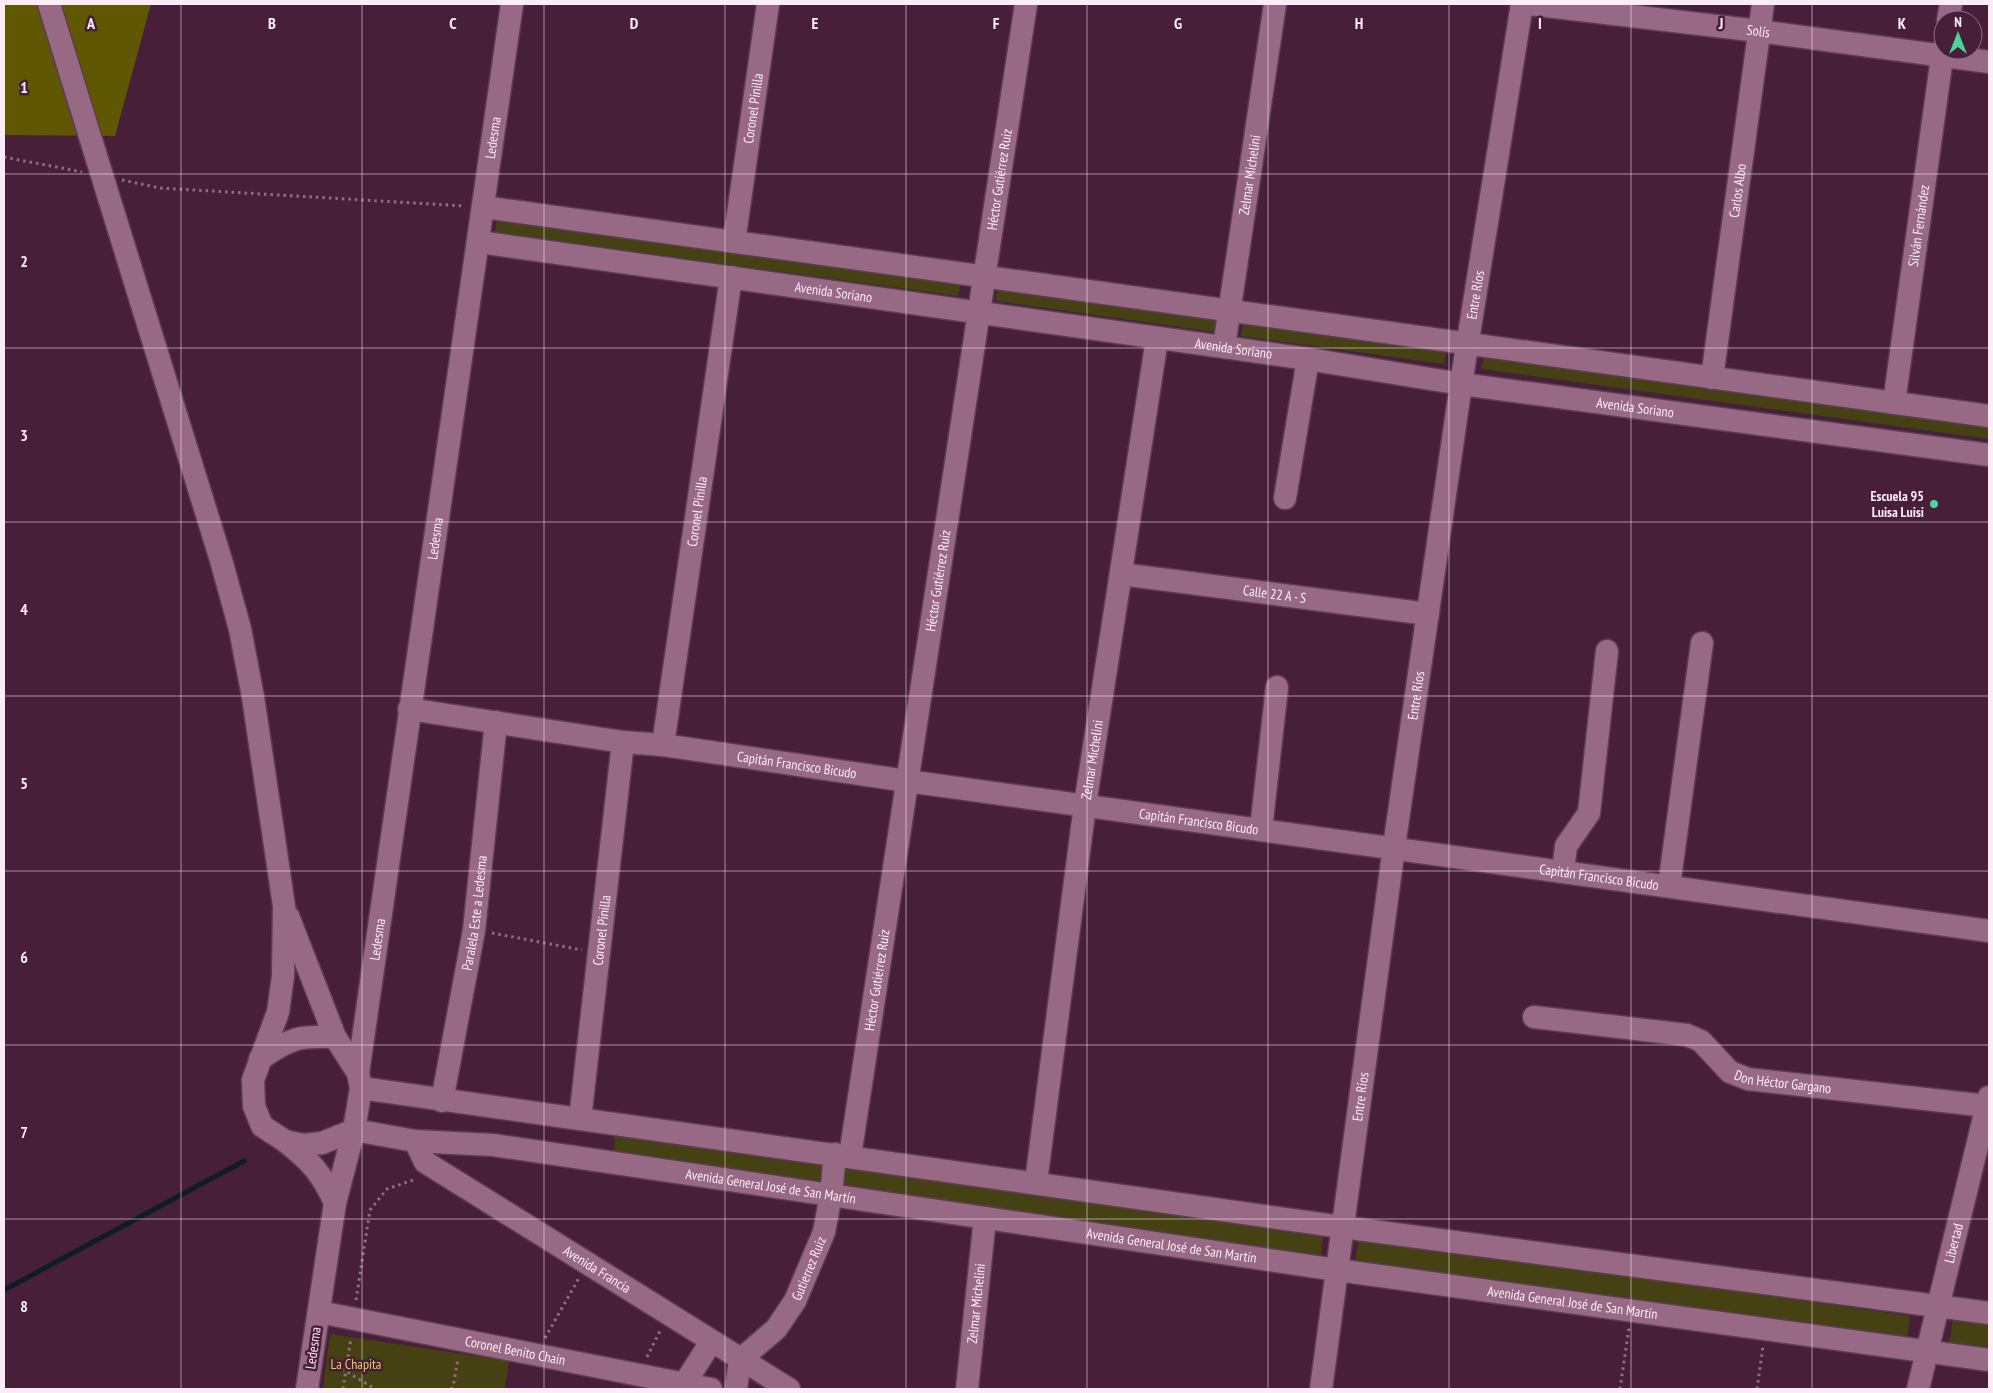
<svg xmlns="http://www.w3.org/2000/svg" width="1993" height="1393" font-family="'PT Sans Narrow',sans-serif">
<rect width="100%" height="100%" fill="#471f39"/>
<!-- green -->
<g fill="#464112">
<polygon points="497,218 961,282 958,296 495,232"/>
<polygon points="997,287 1217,317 1215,332 996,301"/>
<polygon points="1243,321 1446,349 1444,364 1241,336"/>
<polygon points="1484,354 1989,424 1989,439 1482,369"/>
<polygon points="615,1135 1323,1233 1321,1258 614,1158"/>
<polygon points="1359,1238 1910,1316 1907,1340 1355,1262"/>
<polygon points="1953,1319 1989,1324 1989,1351 1949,1345"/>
<polygon points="330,1334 509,1361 505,1389 323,1389"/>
</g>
<!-- forest -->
<polygon fill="#605703" points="4,4 151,4 115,136 4,135"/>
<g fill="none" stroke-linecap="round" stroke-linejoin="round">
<!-- stream -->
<polyline stroke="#0d1d22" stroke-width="5" points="4,1290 244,1161"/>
<!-- minor casing -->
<g stroke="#5e3d53" stroke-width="25">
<g id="minor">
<polyline points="49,4 221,560 240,629 253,697 284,906 283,976 278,1012 253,1080 254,1106 262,1126 285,1141 303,1145 322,1143 354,1130"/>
<path id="s1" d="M1529,4L1759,31L1989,62"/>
<polyline points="1948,20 1951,4"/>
<polyline points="483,207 1989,416"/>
<path id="s2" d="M479,242L1308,359L1461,384L1989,455"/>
<path id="s3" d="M734,242L768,4"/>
<path id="s4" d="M1224,347L1275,4"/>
<path id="s5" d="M1712,378L1763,4"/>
<path id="s6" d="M1894,403L1943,50"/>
<polyline points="1285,498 1308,359"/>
<path id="s7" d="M1121,574L1428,614"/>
<path id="s8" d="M409,709L623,742L663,745L907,781L1989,931"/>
<path id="s9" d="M663,745L731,277"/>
<polyline points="1261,829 1277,687"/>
<polyline points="1563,871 1566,846 1589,813 1607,651"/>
<polyline points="1669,886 1702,643"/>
<polyline points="288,916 335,1037 358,1073 361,1088 354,1130 335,1203 307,1389"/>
<path id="s10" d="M1534,1017L1687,1035L1701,1041L1730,1072L1748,1079L1987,1106"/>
<path d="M260,1059C291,1038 297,1036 335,1037"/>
<path id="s11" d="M358,1073L512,4"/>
<polyline points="361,1088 1342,1227 1989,1313"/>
<path id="s12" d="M442,1101L474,930L496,722"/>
<path id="s13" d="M580,1119L623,742"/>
<path id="s14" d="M354,1130L415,1141L493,1145L1337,1270L1989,1360"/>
<path d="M285,1141C310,1161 322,1173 335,1203"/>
<path id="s15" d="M415,1141L425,1162L789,1389"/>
<path id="s16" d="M850,1156L1026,4"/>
<path id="s17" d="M1036,1182L1085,805L1157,339"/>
<path id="s18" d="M319,1312L711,1389"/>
<polyline points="681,1389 711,1342"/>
<path id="s19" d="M736,1389L740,1360L776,1329L795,1301L824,1232L831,1195L835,1154"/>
<path id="s20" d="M967,1389L985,1218"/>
<path id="s21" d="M1321,1389L1394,847L1461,384L1522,4"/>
<path id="s22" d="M1918,1389L1989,1097"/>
</g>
</g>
<!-- path -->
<g stroke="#8e6f83" stroke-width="3" stroke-dasharray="2.5 4" stroke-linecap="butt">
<polyline points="4,157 82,172"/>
<polyline points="122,180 160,188 465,206"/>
<polyline points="492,933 582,950"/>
<polyline points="356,1300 370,1210 387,1189 416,1179"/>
<polyline points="545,1338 579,1278"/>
<polyline points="647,1357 660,1331"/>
<polyline points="331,1362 375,1389"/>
<polyline points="343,1389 351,1338"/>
<polyline points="451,1389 453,1387 458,1359"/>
<polyline points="1620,1389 1629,1328"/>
<polyline points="1757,1389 1763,1346"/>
</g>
<!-- minor -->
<use href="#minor" stroke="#986985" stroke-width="22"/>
</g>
<!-- grid -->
<path fill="none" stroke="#fcecf5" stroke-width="1" stroke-opacity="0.55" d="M181,4V1389M362,4V1389M544,4V1389M725,4V1389M906,4V1389M1087,4V1389M1268,4V1389M1449,4V1389M1631,4V1389M1812,4V1389M4,174H1989M4,348H1989M4,522H1989M4,696H1989M4,871H1989M4,1045H1989M4,1219H1989"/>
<!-- markers -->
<circle fill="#4ad49c" stroke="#471f39" stroke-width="2" cx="1934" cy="504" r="5"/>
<g text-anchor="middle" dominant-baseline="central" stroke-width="5" stroke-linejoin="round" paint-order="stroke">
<!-- street labels -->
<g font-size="14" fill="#fcecf5" stroke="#471f39">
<text stroke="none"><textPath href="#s1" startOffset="231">Solís</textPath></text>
<text stroke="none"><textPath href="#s3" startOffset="135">Coronel Pinilla</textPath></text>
<text stroke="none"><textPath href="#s11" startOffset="945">Ledesma</textPath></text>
<text stroke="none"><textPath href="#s4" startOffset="174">Zelmar Michelini</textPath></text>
<text stroke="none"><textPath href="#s16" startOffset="988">Héctor Gutiérrez Ruiz</textPath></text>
<text stroke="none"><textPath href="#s5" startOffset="189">Carlos Albo</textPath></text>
<text stroke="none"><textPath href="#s6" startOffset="179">Silván Fernández</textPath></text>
<text stroke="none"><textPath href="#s2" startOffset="358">Avenida Soriano</textPath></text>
<text stroke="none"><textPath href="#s21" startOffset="1105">Entre Ríos</textPath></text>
<text stroke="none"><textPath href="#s2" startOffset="762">Avenida Soriano</textPath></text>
<text stroke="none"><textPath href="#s2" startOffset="1168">Avenida Soriano</textPath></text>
<text stroke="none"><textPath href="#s9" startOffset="236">Coronel Pinilla</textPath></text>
<text stroke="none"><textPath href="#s11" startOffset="540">Ledesma</textPath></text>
<text stroke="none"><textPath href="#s16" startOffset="582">Héctor Gutiérrez Ruiz</textPath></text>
<text stroke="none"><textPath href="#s7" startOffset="155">Calle 22 A - S</textPath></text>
<text stroke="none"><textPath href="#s21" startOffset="700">Entre Ríos</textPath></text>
<text stroke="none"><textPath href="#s17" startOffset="426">Zelmar Michelini</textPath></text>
<text stroke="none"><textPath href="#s8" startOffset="392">Capitán Francisco Bicudo</textPath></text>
<text stroke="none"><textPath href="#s8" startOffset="798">Capitán Francisco Bicudo</textPath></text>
<text stroke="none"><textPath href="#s8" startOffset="1202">Capitán Francisco Bicudo</textPath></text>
<text stroke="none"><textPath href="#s12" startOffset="191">Paralela Este a Ledesma</textPath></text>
<text stroke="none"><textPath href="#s13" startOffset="190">Coronel Pinilla</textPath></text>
<text stroke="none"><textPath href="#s11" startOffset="135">Ledesma</textPath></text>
<text stroke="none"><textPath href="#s16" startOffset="178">Héctor Gutiérrez Ruiz</textPath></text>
<text stroke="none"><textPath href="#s10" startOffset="266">Don Héctor Gargano</textPath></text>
<text stroke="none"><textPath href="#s21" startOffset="295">Entre Ríos</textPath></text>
<text stroke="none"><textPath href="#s14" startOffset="421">Avenida General José de San Martín</textPath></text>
<text stroke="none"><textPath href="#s22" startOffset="150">Libertad</textPath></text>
<text stroke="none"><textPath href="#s14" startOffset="826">Avenida General José de San Martín</textPath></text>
<text stroke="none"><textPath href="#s19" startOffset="146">Gutierrez Ruiz</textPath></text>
<text stroke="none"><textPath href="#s15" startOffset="226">Avenida Francia</textPath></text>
<text stroke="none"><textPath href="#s14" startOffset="1231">Avenida General José de San Martín</textPath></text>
<text stroke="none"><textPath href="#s20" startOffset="86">Zelmar Michelini</textPath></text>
<text transform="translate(313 1348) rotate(-82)">Ledesma</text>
<text stroke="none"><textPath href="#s18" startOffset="200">Coronel Benito Chain</textPath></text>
</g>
<!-- poi labels -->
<g font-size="14" font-weight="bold" fill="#fcecf5" stroke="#471f39" text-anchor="end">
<text x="1924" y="496">Escuela 95<tspan x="1924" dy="16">Luisa Luisi</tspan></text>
</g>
<!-- park labels -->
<g font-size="14" fill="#decf4e" stroke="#471f39">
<text x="356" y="1364">La Chapita</text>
</g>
</g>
<g font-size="16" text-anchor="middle" font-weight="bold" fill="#fcecf5" stroke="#471f39" stroke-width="5" stroke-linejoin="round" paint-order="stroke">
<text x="91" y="29">A</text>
<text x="272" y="29">B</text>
<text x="453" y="29">C</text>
<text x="634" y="29">D</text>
<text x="815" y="29">E</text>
<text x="996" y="29">F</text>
<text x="1178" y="29">G</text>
<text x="1359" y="29">H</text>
<text x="1540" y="29">I</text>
<text x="1721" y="29">J</text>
<text x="1902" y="29">K</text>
<text x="24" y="93">1</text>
<text x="24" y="267">2</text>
<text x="24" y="441">3</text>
<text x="24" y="615">4</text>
<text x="24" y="789">5</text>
<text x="24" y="963">6</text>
<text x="24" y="1138">7</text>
<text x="24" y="1312">8</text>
</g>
<!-- border -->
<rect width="1993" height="1393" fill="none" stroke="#fcecf5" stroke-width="10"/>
<!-- north arrow -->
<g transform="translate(1958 35)"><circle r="24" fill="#471f39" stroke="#8f7184"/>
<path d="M0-4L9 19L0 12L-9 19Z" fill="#4ad49c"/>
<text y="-8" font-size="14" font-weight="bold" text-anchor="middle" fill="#fcecf5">N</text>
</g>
</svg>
